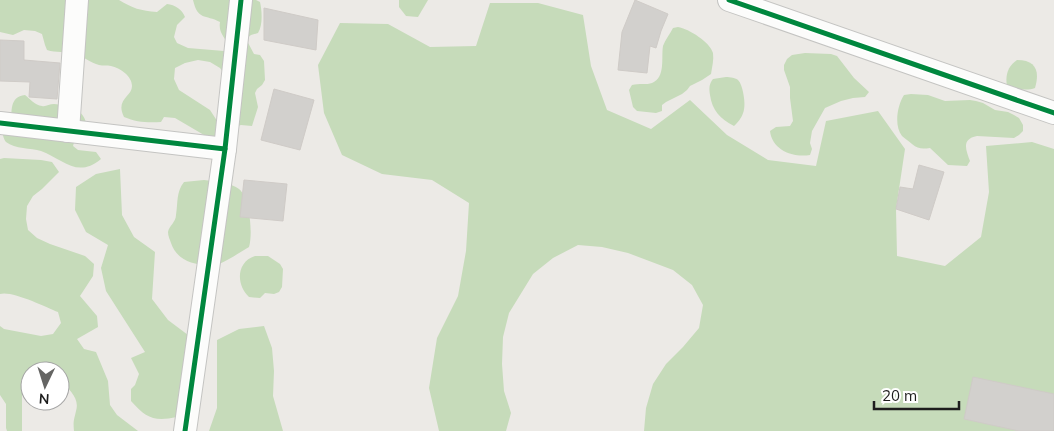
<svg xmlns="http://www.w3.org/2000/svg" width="1054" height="431" font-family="Mulish,sans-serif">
<rect width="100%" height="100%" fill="#eceae6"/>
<!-- forest -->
<g fill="#c6dbba">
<path d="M0,0H119C132,8 141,11 157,12L167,4C175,5 182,9 185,17L177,25L174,37L177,43L188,48L224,51L229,48C226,37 218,34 220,22C205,14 198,21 193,0H256L260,2C262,11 263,25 258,33L251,35L246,39L254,54L260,55L264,61L265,80L262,85L257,89L255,93L258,107L252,126L241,125L238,126L228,79L220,68L210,62L198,60L185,63L175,68L174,79L179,90L210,110L223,130L218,137L204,135L175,118L164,117L161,122C147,123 136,122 124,117C115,99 132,97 132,86C132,76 120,68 111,66C107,65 103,66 99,65C91,63 83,56 74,54C66,51 56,53 47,50L45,45L42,34L35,31L24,30L13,35L0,32Z"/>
<polygon points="399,0 428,0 418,17 406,16 399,7"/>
<polygon points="490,3 538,3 583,15 591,66 607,110 651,129 690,100 727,135 768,160 816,166 826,121 878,111 905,149 896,209 897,256 945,266 981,237 989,192 986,146 1032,142 1054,149 1054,431 644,431 646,408 653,384 666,364 683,347 699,328 703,305 692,285 673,270 628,253 602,247 578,245 553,258 533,274 509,313 503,337 502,364 504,391 511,413 506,431 439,431 429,388 437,338 458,296 466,251 469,203 432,180 382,174 342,155 324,113 318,65 340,23 388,24 430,47 476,46"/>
<path d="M678,27C689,29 710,42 713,53C714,60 712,67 711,74L702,80L690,86L687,90L682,94L666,102L662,105V111L656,113L637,111L633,107L629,90L632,85C639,83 647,85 652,83C666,77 661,58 663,46C665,40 670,34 673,28Z"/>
<path d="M805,53L831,54L837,56L854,78L869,92L865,97L853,98L841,101L825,108L812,131L810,143L812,149L810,155C793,158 772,150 770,131L776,127L790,126L793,121L790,98V87L784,70V65L787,59L792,55Z"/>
<path d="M1017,60C1036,60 1040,71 1035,88C1027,91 1016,89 1007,86C1005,75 1008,66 1017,60Z"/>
<path d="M726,77C730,77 736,78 738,80C741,83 742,88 743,92C746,107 745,116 734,126C720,119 712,110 710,95C709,88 709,84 713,79Z"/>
<path d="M911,94L928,95L945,101L970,100L976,101L983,103L995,110L1008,112L1014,115L1019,118L1023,125V131L1019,135L1014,138L977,136C961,139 966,150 970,161L967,166L948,165L930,148C922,149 918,149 912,144C909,141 905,139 902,136C894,126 897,106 904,95Z"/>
<path d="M25,95C30,99 35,105 42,106C46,107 49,104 54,104C57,104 62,105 65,106C78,110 84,112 87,126L75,139L73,146L78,150L96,152L101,159C77,179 63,159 41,151C31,148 15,149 6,142C4,140 3,135 2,132L11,124C12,111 9,97 25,95Z"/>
<path d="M4,158L41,160L52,162L59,172L42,189L33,196L27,206L26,219L28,230L37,238L50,244L85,256L94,264L93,276L80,296L97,316L98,327L77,339L84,349L96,352L108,381L110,405L117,415L138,431H74C73,421 74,420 76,411C80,398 69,389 60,381V371H30V378H25L22,389V431H7L6,428V404L0,395V326L4,329L41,336L53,334L61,323L58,312C46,307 11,290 0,294V159Z"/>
<path d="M120,169L122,215L134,237L155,252L152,299L168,320L188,335L177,417C154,422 146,418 131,401V389L135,385L139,374L131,358L145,352L106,291L101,268L108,245L86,232L75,210L76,187L96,174Z"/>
<path d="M204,180C214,181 232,183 239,189C250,198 253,234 249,247C239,253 230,259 219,264C216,265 211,265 208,265C192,265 176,259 171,243C170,240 168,236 168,232C169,226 176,222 176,215C178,203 176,192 184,182Z"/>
<path d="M255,256H268L280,264L283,269L282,287L279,292L274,294L265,293L260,298L249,297C236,285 236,262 255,256Z"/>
<polygon points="264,326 272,348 274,371 273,396 283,431 209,431 217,408 217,340 239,329"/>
</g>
<!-- building -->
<g fill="#d2d0cd" stroke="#cfcbc7">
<polygon points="635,0 668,14 661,31 656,48 650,46 647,73 618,70 622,32"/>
<polygon points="264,8 318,20 316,50 264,40"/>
<polygon points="0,40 24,41 24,60 60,63 57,99 29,97 30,82 0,81"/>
<polygon points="274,89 314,100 300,150 261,140"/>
<polygon points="919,165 944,172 929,220 896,209 900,187 913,189"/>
<polygon points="244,180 287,184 283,221 240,217"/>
<polygon points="973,377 1054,394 1054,431 1019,431 964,419"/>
</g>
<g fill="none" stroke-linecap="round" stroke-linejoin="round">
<!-- minor casing -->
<g stroke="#c4c4c2" stroke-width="24">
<g id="minor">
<polyline points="729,0 1054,113"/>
<polyline points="0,123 225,149"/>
<polyline points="68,131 77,0"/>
<polyline points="185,431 225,149 241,0"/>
</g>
</g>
<!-- minor -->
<use href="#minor" stroke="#fcfcfb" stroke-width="22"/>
<!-- cycleway casing -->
<g stroke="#fff" stroke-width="8">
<g id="cycleway">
<polyline points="729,0 1054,113"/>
<polyline points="0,123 225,149"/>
<polyline points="185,431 225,149 241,0"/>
</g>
</g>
<!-- cycleway -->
<use href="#cycleway" stroke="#00873e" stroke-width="5"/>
</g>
<!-- north arrow -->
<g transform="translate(45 386) rotate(184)"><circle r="24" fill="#ffffff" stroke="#a5a5a5"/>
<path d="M0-4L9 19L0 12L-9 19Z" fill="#656563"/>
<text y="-8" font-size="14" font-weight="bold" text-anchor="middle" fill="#1d1d1d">N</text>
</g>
<!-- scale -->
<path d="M874 401v8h85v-8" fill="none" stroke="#1d1d1d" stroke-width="2.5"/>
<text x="882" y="401" font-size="15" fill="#1d1d1d" stroke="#ffffff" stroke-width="4" paint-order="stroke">20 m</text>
</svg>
